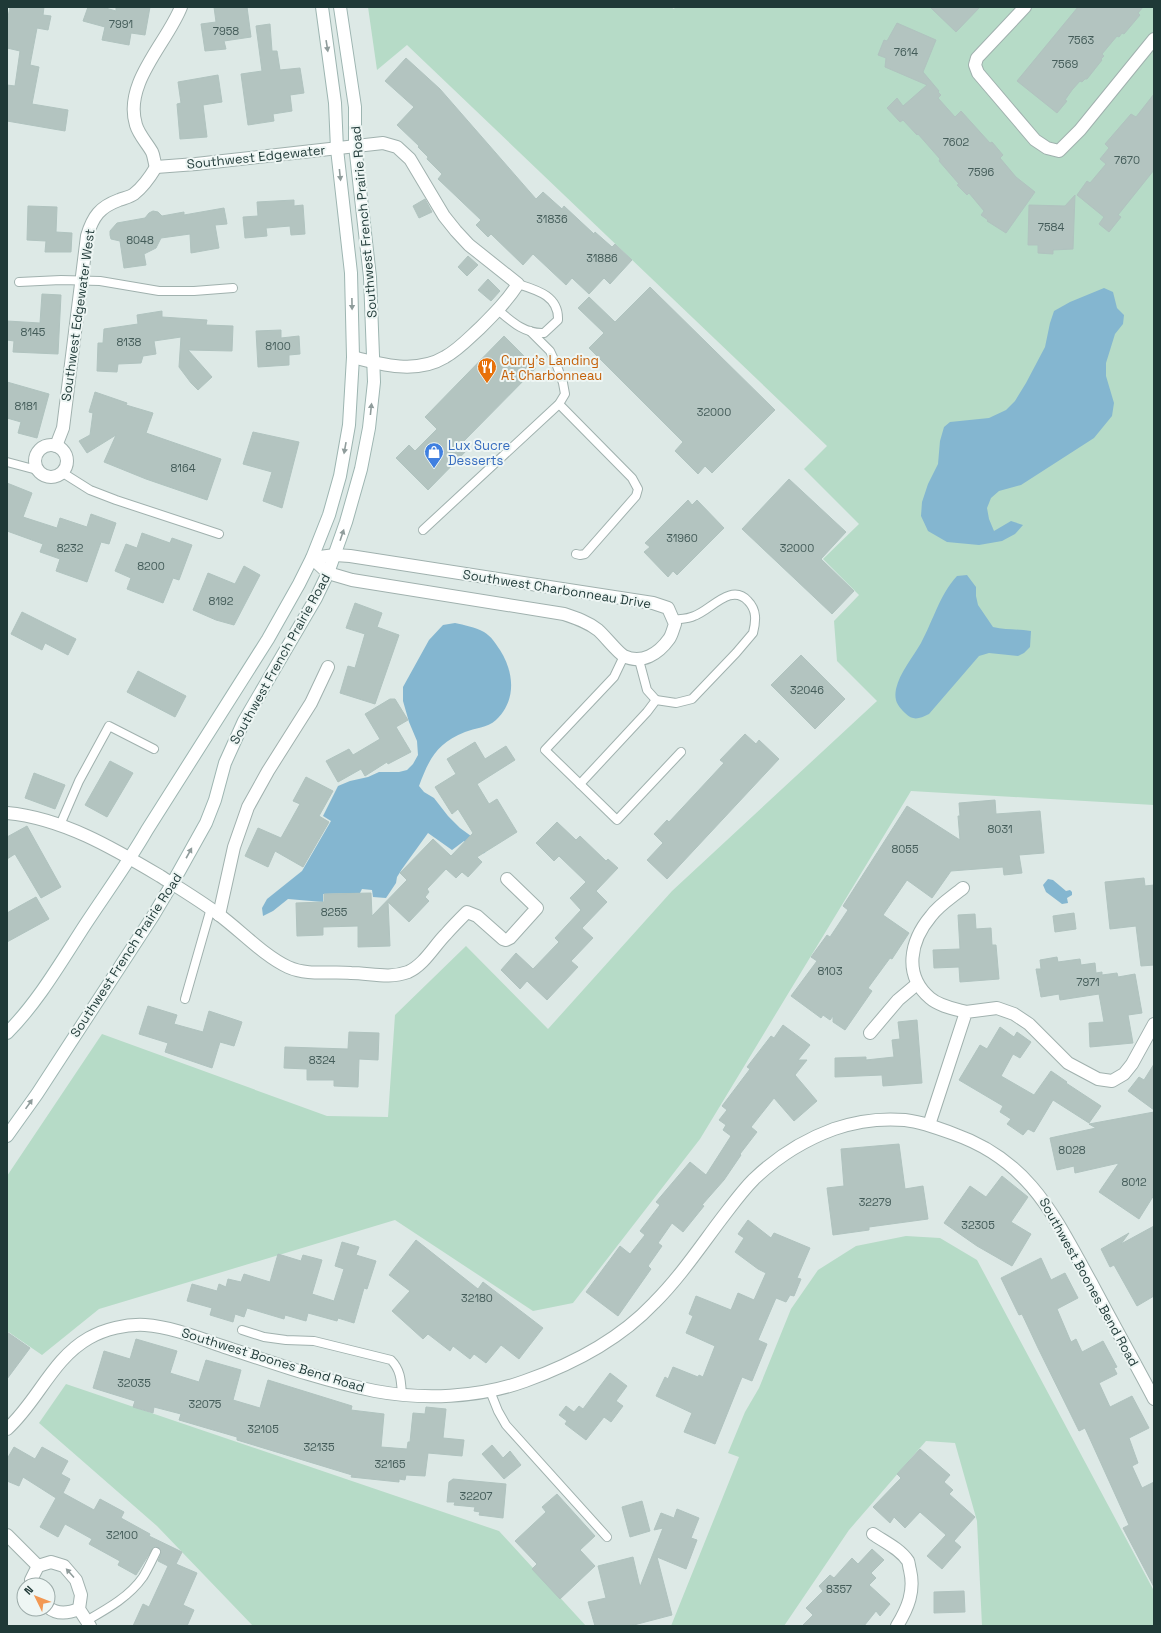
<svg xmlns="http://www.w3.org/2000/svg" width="1161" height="1633" font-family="'Space Grotesk',sans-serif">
<rect width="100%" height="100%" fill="#dde9e6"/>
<!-- green -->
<g fill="#b6dbc7">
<polygon points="368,7 671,7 674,9 675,7 1154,7 1154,805 911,791 700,1139 573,1303 533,1311 395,1220 99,1309 42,1355 7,1331 7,1176 102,1034 327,1116 388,1117 395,1015 466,946 548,1029 672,891 877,701 837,661 834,621 859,595 823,559 859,524 804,469 827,446 407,45 377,70"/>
<polygon points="906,1236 940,1238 977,1260 1154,1591 1154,1626 982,1626 977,1521 955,1443 926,1441 849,1530 784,1626 671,1626 739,1457 728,1453 745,1412 759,1388 791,1309 818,1270 856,1246"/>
<polygon points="66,1384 499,1531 586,1626 253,1626 157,1526 39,1423"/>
</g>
<!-- water -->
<g fill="#84b6d0">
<polygon points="1104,288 1113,292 1117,308 1124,315 1123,324 1115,334 1106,363 1106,376 1114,403 1112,416 1094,438 1021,485 999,491 991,498 987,508 989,519 994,531 1011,521 1023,525 1015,534 1002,541 979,545 947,542 928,531 921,516 922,502 928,484 938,464 940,441 944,427 950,422 989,418 1006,410 1015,401 1026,383 1045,347 1050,323 1054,311 1070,302"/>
<path d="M967,575L976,587V596L978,605L993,627C1006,630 1018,629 1031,631L1030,647L1024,653L1018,656L989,653L979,656L929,714C919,719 913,721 905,713C897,705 894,700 896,689C900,672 913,657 921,643C933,621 940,594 957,576Z"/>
<path d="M455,623C464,625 475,627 484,632C491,636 496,644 500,650C514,672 517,700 496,720C487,728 475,728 465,732C437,743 429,759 419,786L424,792L434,798L448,816L460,828L486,847L485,853L477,854L464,841L452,850L428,833L402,869L397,877L396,883L386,898L373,897L372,890L362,889L360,893L323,894V902L288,899L273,911L263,916L262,908L267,899L302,871L331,821L323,816L338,786L350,781L368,777L379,772H399L407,770L413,764L418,755L417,741L409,722L403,701V687L429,640L443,625Z"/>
<polygon points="1048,879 1053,880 1066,891 1070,890 1072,892 1072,895 1067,898 1068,903 1062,904 1046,892 1043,885"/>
</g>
<!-- building -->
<g fill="#b3c4c0" stroke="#b0c3bf">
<polygon points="10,7 44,7 43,15 51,16 48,30 37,28 30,65 39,67 32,104 68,110 65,131 7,121 7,85 15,86 20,51 7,48 7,22"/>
<polygon points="88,7 102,7 116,11 116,7 150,7 145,35 131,33 129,45 102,40 105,27 83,21"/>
<polygon points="214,7 247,7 251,37 224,41 226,49 205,51 201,24 216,22"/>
<polygon points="930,7 980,7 956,32"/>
<polygon points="1078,7 1143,7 1138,13 1140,15 1124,34 1122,33 1119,37 1117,36 1102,54 1104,56 1101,59 1102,60 1087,79 1085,79 1082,82 1080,81 1072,90 1065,100 1067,101 1057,113 1017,81"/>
<polygon points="897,23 936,40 923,72 939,91 938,92 941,95 938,98 955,117 961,111 990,143 992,142 1003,155 1000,158 1016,177 1035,192 1006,233 987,221 988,220 981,215 984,211 969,193 967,195 957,185 959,184 939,161 940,159 918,134 917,135 903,120 900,122 887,108 897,98 903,106 927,85 885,67 886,58 878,55 884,40 887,41"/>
<polygon points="270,24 272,51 277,51 280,70 300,68 304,93 290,95 292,111 273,114 274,121 248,125 241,74 262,71 256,26"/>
<polygon points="406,58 440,89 536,199 543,192 562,209 564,206 594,234 595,232 612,247 615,244 632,260 610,284 604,278 589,294 572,278 566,285 533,254 523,265 491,234 488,237 476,225 481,220 438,179 442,174 427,159 428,157 418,147 419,146 397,125 414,107 385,81"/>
<polygon points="218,75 222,102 203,105 207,137 180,139 177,104 181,103 178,82"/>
<polygon points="1154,94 1154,170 1118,215 1121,217 1109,232 1099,224 1104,217 1077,195 1087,181 1090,183 1106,164 1100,159 1109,148 1105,144 1131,114 1136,117"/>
<polygon points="1075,195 1073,249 1053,250 1053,254 1038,253 1038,245 1028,245 1029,205 1065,206"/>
<polygon points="425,199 432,212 419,218 413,206"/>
<polygon points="294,200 294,206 303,205 305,234 291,235 290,226 266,228 267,236 245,238 243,217 258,216 257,202"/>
<polygon points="28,206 57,207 56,232 72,233 71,252 45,252 46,241 27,240"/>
<polygon points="224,208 227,224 215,225 219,248 191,253 190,234 161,238 156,248 144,254 146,265 124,268 120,241 111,239 110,235 110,231 117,223 145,218 149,213 153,211 158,212 162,216 184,212 184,215"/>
<polygon points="468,256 478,265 467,276 458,267"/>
<polygon points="488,279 500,291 491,301 478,290"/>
<polygon points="650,287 775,410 712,473 705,466 698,474 675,451 683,442 589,348 604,333 578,308 589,297 615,322"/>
<polygon points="42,294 61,295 58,354 13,352 14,341 7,340 7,321 40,323"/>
<polygon points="162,311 162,317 207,320 206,325 233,326 232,351 188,350 212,377 198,390 191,383 179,367 181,337 154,341 156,354 143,356 141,363 118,364 117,372 97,371 98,343 103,343 104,329 138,324 137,315"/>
<polygon points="281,330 281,338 299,336 300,354 289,355 289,365 258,367 256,331"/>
<polygon points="504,336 536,368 464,441 470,447 428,490 396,458 409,445 415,451 437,429 425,417"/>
<polygon points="7,382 49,394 37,438 18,433 21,422 7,418"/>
<polygon points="95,392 127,403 126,405 153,413 146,433 221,459 207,500 146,479 104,462 116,435 87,453 79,441 90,435 93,413 89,412"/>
<polygon points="253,432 299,442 282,508 263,501 272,472 243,464"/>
<polygon points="789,479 846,532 821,559 854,591 832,614 742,529"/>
<polygon points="7,483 32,493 23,517 57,528 60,518 87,527 91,514 116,523 109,544 101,542 87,582 56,571 60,559 40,552 43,544 7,531"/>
<polygon points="688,500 692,505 697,500 724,528 677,575 673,571 668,577 644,552 650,547 645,543"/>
<polygon points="142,533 170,543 172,538 192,545 179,580 173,578 163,603 127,589 131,578 115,571 126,544 137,548"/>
<polygon points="244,566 260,575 234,625 216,620 193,610 208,573 235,584"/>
<polygon points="355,603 382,613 377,627 399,635 375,704 340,693 348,666 355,668 365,634 346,628"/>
<polygon points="22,612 76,639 68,655 45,643 42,650 11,634"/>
<polygon points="801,655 845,699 815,729 771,685"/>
<polygon points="138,671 186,696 175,717 127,692"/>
<polygon points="390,699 395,699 408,720 396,727 411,752 388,764 387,762 365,776 361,769 338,782 326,761 349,749 353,755 380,739 365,714"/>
<polygon points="745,734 756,744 759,740 779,759 667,879 647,860 663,843 654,834 667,820 669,822 724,763 720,760"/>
<polygon points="475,742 485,759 506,746 515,760 477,784 489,804 497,799 517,832 477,857 482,862 468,877 462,872 456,878 446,869 427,889 429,892 425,897 429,901 409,922 388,902 390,946 358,947 358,926 323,927 323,935 297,936 296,903 324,902 324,894 371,893 372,916 407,880 400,873 433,839 451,856 473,833 458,809 452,814 435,787 456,774 447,759"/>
<polygon points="110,761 133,773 107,817 85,805"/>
<polygon points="34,773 65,785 55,809 25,798"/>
<polygon points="306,777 333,791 319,816 329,822 303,867 275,851 268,867 245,856 258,828 281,838 300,804 293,801"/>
<polygon points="995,800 996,814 1040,811 1044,853 1019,855 1022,873 1004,875 1003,867 951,871 932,898 907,880 883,915 909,933 892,959 890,958 868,988 872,991 845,1030 833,1022 833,1016 830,1020 823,1015 821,1018 791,996 817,961 811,957 827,935 830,937 848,910 843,906 907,806 960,840 958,816 960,816 959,803"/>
<polygon points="557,822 576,840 580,836 606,861 608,859 618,868 596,891 607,902 582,928 593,938 571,961 578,967 547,1000 527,981 520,989 501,970 516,953 533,969 559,942 555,938 581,910 570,898 586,882 559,856 554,861 536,843"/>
<polygon points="27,826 61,887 41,898 15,854 7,859 7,837"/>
<polygon points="1144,878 1145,886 1154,885 1154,965 1141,966 1136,926 1110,929 1105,882"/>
<polygon points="36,897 49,919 7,942 7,913"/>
<polygon points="1074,913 1076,929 1055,932 1053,916"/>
<polygon points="975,914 976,929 991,928 992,945 996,945 999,979 960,982 959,967 934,968 933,950 960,949 958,915"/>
<polygon points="1057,957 1058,962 1080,959 1081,965 1095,963 1096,973 1102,972 1102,975 1117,973 1118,977 1135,974 1142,1013 1128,1015 1133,1043 1090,1047 1089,1023 1104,1022 1099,994 1060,1000 1059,994 1041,997 1036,969 1041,969 1040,960"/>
<polygon points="148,1006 177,1015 174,1024 203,1032 209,1011 242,1022 234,1046 220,1042 212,1068 165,1052 168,1043 139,1034"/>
<polygon points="917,1020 922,1083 883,1086 882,1075 835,1077 835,1058 866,1057 866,1060 894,1057 892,1040 900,1039 898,1022"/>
<polygon points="783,1025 810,1045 798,1060 807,1060 795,1075 817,1101 794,1121 774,1098 751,1127 757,1132 740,1154 741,1155 724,1180 702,1205 704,1206 683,1232 672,1223 658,1243 662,1246 648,1266 651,1269 618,1316 586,1292 620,1246 630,1254 645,1235 640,1231 660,1205 656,1202 690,1162 706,1175 731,1136 723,1130 726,1125 719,1120 727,1110 722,1106 750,1069 747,1067 771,1036 774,1038"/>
<polygon points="1000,1027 1014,1037 1017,1032 1031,1042 1020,1058 1013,1054 1001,1076 1034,1095 1051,1071 1067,1082 1066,1083 1101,1106 1089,1123 1053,1100 1034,1132 1028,1129 1023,1135 1007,1124 1011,1119 1000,1112 1003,1106 959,1080 980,1045 987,1049"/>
<polygon points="349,1032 379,1033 378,1060 359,1059 358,1087 334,1086 334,1080 307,1080 307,1069 284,1068 285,1047 348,1049"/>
<polygon points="1154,1064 1154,1110 1128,1091 1139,1077 1144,1080"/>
<polygon points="1154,1112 1154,1195 1139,1219 1099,1192 1119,1163 1075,1173 1074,1166 1057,1170 1050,1138 1096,1128 1089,1124"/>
<polygon points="899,1144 905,1189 923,1186 928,1219 869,1227 869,1230 833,1235 827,1188 844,1186 841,1149"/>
<polygon points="1002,1176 1028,1197 1011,1222 1031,1234 1012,1266 977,1246 944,1223 970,1186 986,1197"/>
<polygon points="748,1220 771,1238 774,1233 810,1248 797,1278 801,1279 794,1296 790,1295 786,1302 776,1298 758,1340 767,1344 752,1381 742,1377 715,1444 684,1432 692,1413 656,1396 665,1377 668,1379 673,1367 698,1377 699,1375 703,1377 715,1346 686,1333 693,1316 689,1314 696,1296 731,1310 738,1293 754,1300 766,1273 758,1269 735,1252 744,1238 738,1234"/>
<polygon points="1154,1226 1154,1296 1137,1306 1114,1265 1110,1267 1101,1249 1129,1233 1121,1244"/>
<polygon points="416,1240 478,1289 483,1282 543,1328 519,1359 501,1345 486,1363 474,1354 470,1359 453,1346 450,1351 428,1334 423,1339 392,1311 410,1291 389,1275"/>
<polygon points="342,1242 359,1247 356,1255 376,1261 367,1289 364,1288 354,1323 338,1318 337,1321 308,1313 306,1321 285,1315 284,1319 247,1308 244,1317 235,1314 233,1322 210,1315 212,1308 187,1301 192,1284 217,1291 219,1284 226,1287 228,1279 241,1282 244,1274 270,1282 278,1254 301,1261 303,1255 322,1260 312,1294 334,1301 344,1269 335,1266"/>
<polygon points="1041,1258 1051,1280 1065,1273 1078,1298 1057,1309 1071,1342 1076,1339 1082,1352 1103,1341 1117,1367 1114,1368 1117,1374 1099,1383 1110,1407 1132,1396 1149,1428 1129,1438 1138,1463 1132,1466 1142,1488 1154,1482 1154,1587 1123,1528 1129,1525 1085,1428 1079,1431 1038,1348 1022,1314 1019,1315 1001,1278"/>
<polygon points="7,1332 30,1348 7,1379"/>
<polygon points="136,1339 177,1351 170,1373 199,1382 206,1360 241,1370 233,1400 260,1408 268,1380 352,1406 351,1410 384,1414 381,1447 407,1449 408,1442 410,1442 413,1413 425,1414 426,1407 446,1409 443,1438 464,1440 462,1456 428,1453 425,1476 406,1475 405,1480 399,1479 399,1482 351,1477 352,1475 237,1440 237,1437 179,1420 181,1414 154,1407 153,1413 133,1407 135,1401 93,1388 104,1351 130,1359"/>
<polygon points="610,1373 627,1386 616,1401 623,1406 611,1422 604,1417 586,1440 565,1424 567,1421 559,1415 566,1406 574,1412 579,1406 583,1409"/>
<polygon points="492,1445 503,1458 510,1451 521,1465 504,1479 482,1454"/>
<polygon points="14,1447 35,1459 42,1447 68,1461 61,1474 70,1479 63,1493 94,1510 100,1499 124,1512 121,1518 150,1534 149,1536 182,1552 176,1564 197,1573 183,1605 194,1610 187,1626 133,1626 143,1604 149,1607 168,1566 158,1561 161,1554 160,1549 156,1547 153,1548 136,1575 118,1565 120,1561 89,1544 92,1539 65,1524 58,1537 40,1527 56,1498 23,1477 19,1486 7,1481 7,1459"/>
<polygon points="920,1449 950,1475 944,1482 953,1490 949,1494 975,1517 954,1541 961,1547 942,1569 927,1556 946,1535 920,1512 905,1528 894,1517 890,1523 873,1507 901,1478 897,1474"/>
<polygon points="453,1479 506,1484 503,1518 479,1515 480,1512 474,1511 475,1507 454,1505 455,1502 447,1502 449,1482"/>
<polygon points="557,1494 595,1536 580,1550 595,1566 560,1599 532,1569 537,1564 515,1541 546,1512 542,1507"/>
<polygon points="642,1501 650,1531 630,1537 622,1507"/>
<polygon points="677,1509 699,1518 691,1538 697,1540 686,1569 657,1557 672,1615 630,1626 595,1626 588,1602 606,1598 598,1566 633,1557 640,1587 663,1528 654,1530 661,1513 674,1518"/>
<polygon points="872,1549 884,1560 871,1573 876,1578 869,1585 890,1604 880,1616 876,1611 864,1626 802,1626 813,1615 806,1608 823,1591 819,1586 830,1575 834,1578 852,1558 858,1564"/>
<polygon points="964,1591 965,1612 934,1613 934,1592"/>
</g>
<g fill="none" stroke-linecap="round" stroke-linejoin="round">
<!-- lane casing -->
<g stroke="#a0b1ae" stroke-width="10">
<g id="lane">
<polyline points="19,282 61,280 100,281 159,291 194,291 233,288"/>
<path d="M498,310C512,322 525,334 544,333L558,320C559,296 537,290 518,284"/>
<polyline points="559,404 632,478 638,489 636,496 585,554 580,555 576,554"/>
<polyline points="7,462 37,470"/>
<polyline points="63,473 90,490 116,500 219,534"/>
<polyline points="423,530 559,404 565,394 563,383 557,366 550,351 530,331"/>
<polyline points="624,656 614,677 545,750 617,820 681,752"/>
<polyline points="639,660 647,690 656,700"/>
<path d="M580,784L647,712L656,700L676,703L692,699L736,653L753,633C756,621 757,610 748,601C731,582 710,611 694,616C688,619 679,619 673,620"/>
<polyline points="60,825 79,781 109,726 154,749"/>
<polyline points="185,999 211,908"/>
<path d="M242,1330L264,1337L286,1340L314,1341L391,1360C401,1370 401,1381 402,1395"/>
<polyline points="490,1391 498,1411 506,1425 607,1537"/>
<path d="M86,1621C107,1609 129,1597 143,1577C148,1569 152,1560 156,1552"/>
</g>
</g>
<!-- street casing -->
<g stroke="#a0b1ae" stroke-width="14">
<g id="street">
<polyline points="1025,7 977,58 975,65 978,73 1035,140 1047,148 1059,151 1080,130 1154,39"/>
<path d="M156,167L196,164L383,143L397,147L410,159L444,216L456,231L469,245L518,284C507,301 494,314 480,328C469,338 458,350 445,357C417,374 382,365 353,357"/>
<path d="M156,167C154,162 154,156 152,152C147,143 139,135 136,125C123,83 167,43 181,7"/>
<circle cx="51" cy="461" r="16"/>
<path d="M56,446L63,428L87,236C93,216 100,207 119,200C124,198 130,197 134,194C143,187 150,177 156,167"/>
<path d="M335,555L350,556L653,603L668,608L675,624C673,629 672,635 669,639C659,653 642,665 624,656C618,653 605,636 598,630C588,622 576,618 564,614L352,580L328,573L312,558Z"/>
<path d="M7,813C62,818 113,848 160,876C179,888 199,900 218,914C240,930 264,956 288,967C308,976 330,971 351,973C370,973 389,979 408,972C424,965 434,946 446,934C453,926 460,919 467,912L477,916L503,939L506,940L510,938L537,908L507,879"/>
<path d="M963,888C952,897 939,905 931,916C910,941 903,975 930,998C939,1006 955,1009 966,1012"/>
<polyline points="219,915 234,847 248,807 268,771 311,703 328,667"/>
<polyline points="870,1033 898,1000 917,984"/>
<polyline points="929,1125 966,1012 997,1008 1014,1014 1029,1024 1068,1063 1098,1079 1112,1081 1124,1074 1132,1064 1154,1024"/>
<path d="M7,1429C38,1401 52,1359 89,1338C105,1329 126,1324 145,1325C173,1327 201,1339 228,1348C276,1364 325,1381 375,1391C423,1400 478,1398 525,1381C573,1364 619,1340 654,1303C680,1277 700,1247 722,1218C732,1205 742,1191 754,1179C777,1157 804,1140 834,1129C857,1121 881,1118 905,1120C922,1122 938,1128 954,1134C1031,1161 1055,1218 1092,1284C1112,1322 1134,1361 1154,1399"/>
<path d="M873,1534C885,1542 900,1549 908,1561C909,1563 909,1567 910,1570C915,1591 908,1608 897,1626"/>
<polyline points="7,1535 38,1566"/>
<polyline points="33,1585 31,1580 38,1566 51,1562 64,1566 76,1580 81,1595 79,1609 90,1626"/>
<path d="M48,1607C57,1615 69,1613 79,1609"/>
</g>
</g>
<!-- secondary casing -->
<g stroke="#9db5b1" stroke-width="14">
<g id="secondary">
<path d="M7,1033C38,1002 61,962 85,925C106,893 128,863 147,830L268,639L299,584L312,558L329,515L340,476L349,425L353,357L351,273L337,149L335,103L322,7"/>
<polyline points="7,1136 37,1094 153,916 172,884 206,823 215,800 225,763 244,721 316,598 328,573 346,522 361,469 369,428 374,382 370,277 355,145 355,107 340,7"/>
</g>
</g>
<!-- lane -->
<use href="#lane" stroke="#fff" stroke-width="8"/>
<!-- street -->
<use href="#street" stroke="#fff" stroke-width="12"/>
<!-- secondary -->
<use href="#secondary" stroke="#fff" stroke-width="12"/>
</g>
<!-- one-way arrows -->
<defs><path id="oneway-solid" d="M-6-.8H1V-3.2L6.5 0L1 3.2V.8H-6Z"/></defs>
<g fill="#8f9c9b">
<use href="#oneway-solid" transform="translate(327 46) rotate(81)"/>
<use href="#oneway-solid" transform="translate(340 175) rotate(84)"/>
<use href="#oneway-solid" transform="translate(352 304) rotate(89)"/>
<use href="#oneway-solid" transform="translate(371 409) rotate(-84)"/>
<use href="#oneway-solid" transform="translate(345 448) rotate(100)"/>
<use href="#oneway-solid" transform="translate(342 535) rotate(-71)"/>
<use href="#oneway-solid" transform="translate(189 853) rotate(-61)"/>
<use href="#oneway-solid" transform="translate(29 1104) rotate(-55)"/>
<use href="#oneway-solid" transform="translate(70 1573) rotate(-132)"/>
</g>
<!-- icons -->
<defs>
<g id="restaurant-pin" transform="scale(1)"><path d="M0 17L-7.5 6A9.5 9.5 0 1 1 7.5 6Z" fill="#e8710a" stroke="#eef6f4"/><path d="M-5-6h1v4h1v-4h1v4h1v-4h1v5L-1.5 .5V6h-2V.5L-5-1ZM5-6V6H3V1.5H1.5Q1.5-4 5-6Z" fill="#fff"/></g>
<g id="shop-pin" transform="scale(1)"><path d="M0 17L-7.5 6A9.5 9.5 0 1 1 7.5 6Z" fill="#3f7fe0" stroke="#eef6f4"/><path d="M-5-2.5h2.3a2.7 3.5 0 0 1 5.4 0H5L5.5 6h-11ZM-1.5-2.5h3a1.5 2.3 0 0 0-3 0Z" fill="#fff"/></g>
</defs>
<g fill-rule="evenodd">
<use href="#restaurant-pin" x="487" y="367"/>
<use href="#shop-pin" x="434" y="452"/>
</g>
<g text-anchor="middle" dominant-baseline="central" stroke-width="4" stroke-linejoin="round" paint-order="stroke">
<!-- number labels -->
<g font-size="11" fill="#445c59">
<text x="121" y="24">7991</text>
<text x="226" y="31">7958</text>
<text x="1081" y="40">7563</text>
<text x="906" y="52">7614</text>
<text x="1065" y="64">7569</text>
<text x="956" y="142">7602</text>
<text x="1127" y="160">7670</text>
<text x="981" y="172">7596</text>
<text x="552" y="219">31836</text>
<text x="1051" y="227">7584</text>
<text x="140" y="240">8048</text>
<text x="602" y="258">31886</text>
<text x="33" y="332">8145</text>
<text x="129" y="342">8138</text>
<text x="278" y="346">8100</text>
<text x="26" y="406">8181</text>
<text x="714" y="412">32000</text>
<text x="183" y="468">8164</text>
<text x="682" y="538">31960</text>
<text x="70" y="548">8232</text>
<text x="797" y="548">32000</text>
<text x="151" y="566">8200</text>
<text x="221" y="601">8192</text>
<text x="807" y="690">32046</text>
<text x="1000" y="829">8031</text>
<text x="905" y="849">8055</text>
<text x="334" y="912">8255</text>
<text x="830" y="971">8103</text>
<text x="1088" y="982">7971</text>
<text x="322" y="1060">8324</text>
<text x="1072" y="1150">8028</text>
<text x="1134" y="1182">8012</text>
<text x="875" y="1202">32279</text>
<text x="978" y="1225">32305</text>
<text x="477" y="1298">32180</text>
<text x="134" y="1383">32035</text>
<text x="205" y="1404">32075</text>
<text x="263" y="1429">32105</text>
<text x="319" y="1447">32135</text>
<text x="390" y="1464">32165</text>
<text x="476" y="1496">32207</text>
<text x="122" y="1535">32100</text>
<text x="839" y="1589">8357</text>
</g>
<!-- street labels -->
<g font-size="13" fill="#1f3937" stroke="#eef6f4">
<text transform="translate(256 157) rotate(-6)">Southwest Edgewater</text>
<text transform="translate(364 222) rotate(-95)">Southwest French Prairie Road</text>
<text transform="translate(78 315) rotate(-82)">Southwest Edgewater West</text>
<text transform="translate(557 589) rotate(9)">Southwest Charbonneau Drive</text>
<text transform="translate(280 659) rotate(-61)">Southwest French Prairie Road</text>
<text transform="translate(126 955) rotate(-57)">Southwest French Prairie Road</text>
<text transform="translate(1089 1282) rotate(61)">Southwest Boones Bend Road</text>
<text transform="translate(273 1360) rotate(17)">Southwest Boones Bend Road</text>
</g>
<!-- food labels -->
<g font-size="13" fill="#c56008" stroke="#eef6f4" text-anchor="start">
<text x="501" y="360">Curry's Landing<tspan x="501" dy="15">At Charbonneau</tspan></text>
</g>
<!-- shop labels -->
<g font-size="13" fill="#366cbe" stroke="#eef6f4" text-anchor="start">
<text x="448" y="445">Lux Sucre<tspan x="448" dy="15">Desserts</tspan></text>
</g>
</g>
<!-- border -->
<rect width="1161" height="1633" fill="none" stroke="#1f3937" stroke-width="16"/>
<!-- north arrow -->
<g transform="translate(36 1597) rotate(313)"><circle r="19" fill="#eef6f4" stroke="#9baaa8"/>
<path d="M0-3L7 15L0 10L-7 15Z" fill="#f29853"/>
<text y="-6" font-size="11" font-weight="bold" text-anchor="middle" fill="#1f3937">N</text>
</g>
</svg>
